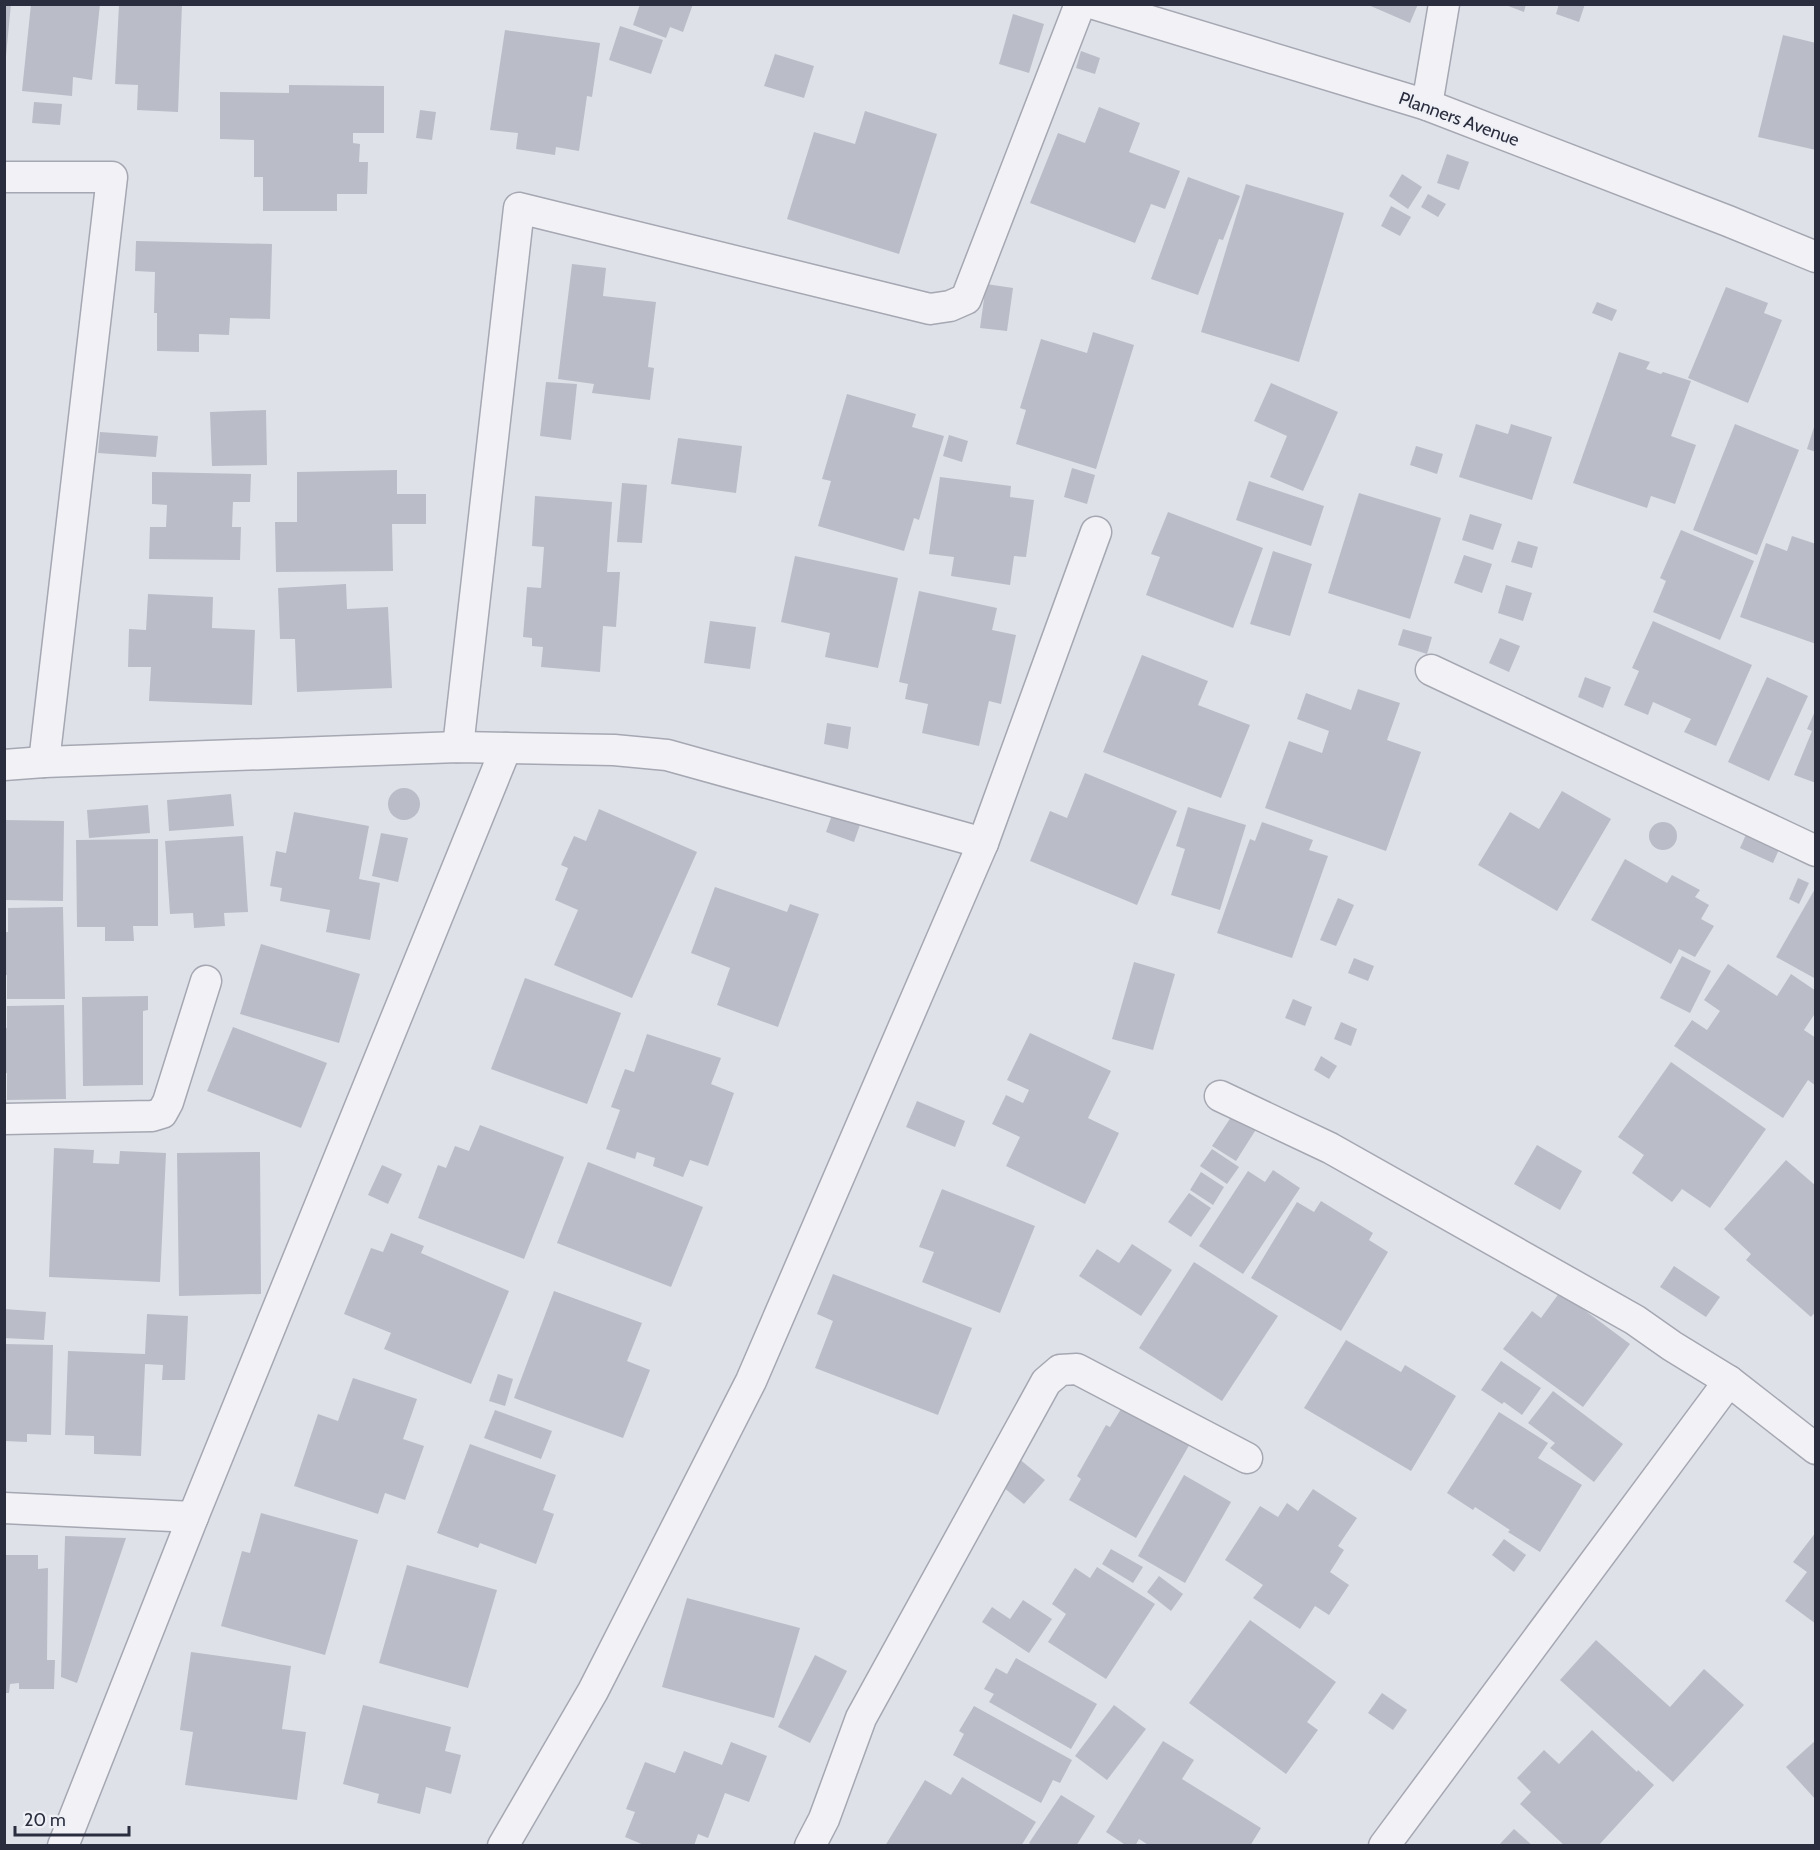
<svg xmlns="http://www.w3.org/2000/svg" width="1820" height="1850" font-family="Cabin,sans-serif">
<rect width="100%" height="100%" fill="#dfe1e8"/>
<!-- building -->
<g fill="#babcc7">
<polygon points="4,4 11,4 6,56 4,56"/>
<polygon points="31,4 100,4 92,80 73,77 72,96 22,91"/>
<polygon points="119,4 182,4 178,112 137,110 138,85 115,84"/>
<polygon points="640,4 693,4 683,32 670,27 666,38 633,25"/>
<polygon points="1366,4 1418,4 1410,23"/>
<polygon points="1503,4 1526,4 1524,12"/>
<polygon points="1559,4 1585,4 1579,22 1556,14"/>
<polygon points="1013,14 1044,24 1029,73 999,64"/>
<polygon points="620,26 663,40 651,74 609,60"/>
<polygon points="505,30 600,43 592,97 587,96 579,151 556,147 555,155 516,149 518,133 490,130"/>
<polygon points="1783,35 1816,43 1816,150 1758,137"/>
<polygon points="1081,51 1100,58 1095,74 1076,68"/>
<polygon points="775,54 814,66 804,98 764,86"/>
<polygon points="289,85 384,86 384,133 353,133 353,143 360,144 359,162 368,162 367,194 337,194 337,211 263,211 263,177 254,177 254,140 220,139 220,92 289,93"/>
<polygon points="34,102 62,104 60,125 32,123"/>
<polygon points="1099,107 1140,123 1129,152 1180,171 1165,209 1151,204 1135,243 1030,203 1058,133 1085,143"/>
<polygon points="420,110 436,112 432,140 416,138"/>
<polygon points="865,111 937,134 899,254 787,219 814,132 855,144"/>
<polygon points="1447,154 1469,162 1459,190 1437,183"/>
<polygon points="1402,174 1422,187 1408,209 1389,196"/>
<polygon points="1188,177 1240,196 1223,240 1219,239 1198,295 1151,279"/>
<polygon points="1246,184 1344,213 1299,362 1201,332"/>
<polygon points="1428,194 1446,204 1438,217 1421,207"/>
<polygon points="1391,206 1411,217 1400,236 1381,226"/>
<polygon points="136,241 272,244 270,319 230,318 229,335 199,334 199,352 157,351 157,313 154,313 155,272 135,271"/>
<polygon points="572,264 606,268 603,296 656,302 648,367 654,368 650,400 592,393 594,384 558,379"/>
<polygon points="986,284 1013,288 1007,331 980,328"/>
<polygon points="1726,287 1768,303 1764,313 1782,320 1748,403 1688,378"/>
<polygon points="1597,302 1617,310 1612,321 1592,313"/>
<polygon points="1093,332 1134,345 1096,469 1016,444 1026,410 1020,408 1041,339 1087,353"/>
<polygon points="1619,352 1650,362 1646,369 1661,374 1663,372 1691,381 1671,436 1696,445 1675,504 1651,496 1647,508 1573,483"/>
<polygon points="546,382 577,384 571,440 540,436"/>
<polygon points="1271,383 1338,412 1303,491 1270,477 1287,436 1254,421"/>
<polygon points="847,394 916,414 912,427 944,436 919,520 914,518 904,551 818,526 831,481 822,479"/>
<polygon points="266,410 267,465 212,466 210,412"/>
<polygon points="1476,424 1508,434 1511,424 1552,437 1532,500 1459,477"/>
<polygon points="1735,424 1799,450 1757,555 1693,530"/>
<polygon points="1815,424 1816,424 1816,452 1807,449"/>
<polygon points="100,432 158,436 156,457 98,453"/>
<polygon points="949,435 968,441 962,462 943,456"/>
<polygon points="678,438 742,446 736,493 671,484"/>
<polygon points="1416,446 1443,454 1437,474 1410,465"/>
<polygon points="1072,468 1095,475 1087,504 1064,497"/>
<polygon points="397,470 397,494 426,494 426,524 392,524 393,571 276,572 275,522 297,522 297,472"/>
<polygon points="152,472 251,474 250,502 233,502 232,527 241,527 240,560 149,559 150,527 166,527 167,505 152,504"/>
<polygon points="940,477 1011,486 1010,497 1034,500 1026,557 1014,556 1010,585 951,576 954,557 929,554"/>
<polygon points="1249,481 1324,506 1311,546 1236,520"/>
<polygon points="622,483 647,485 642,543 617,542"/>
<polygon points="1359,493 1441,518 1410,619 1328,593"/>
<polygon points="535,496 612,502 607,572 620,572 616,627 603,626 600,672 541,667 543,647 532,646 532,638 523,637 527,587 541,588 544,547 532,546"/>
<polygon points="1168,512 1263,548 1233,628 1146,595 1160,557 1151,554"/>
<polygon points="1470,514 1502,524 1493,550 1462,540"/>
<polygon points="1681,530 1754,561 1720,640 1653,612 1666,581 1660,578"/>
<polygon points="1792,536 1816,544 1816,644 1740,617 1766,543 1787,551"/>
<polygon points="1518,541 1538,547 1532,568 1511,562"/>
<polygon points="1273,551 1312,564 1290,636 1250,624"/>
<polygon points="1464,555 1492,564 1482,593 1454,583"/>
<polygon points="795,556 898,578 878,668 825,657 830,633 781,622"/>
<polygon points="346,584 347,609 388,607 392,688 297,692 295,639 280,639 278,588"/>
<polygon points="1506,585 1532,593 1523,621 1498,613"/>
<polygon points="919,591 997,608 992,630 1016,635 1001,704 989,701 979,746 922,733 928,704 905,699 908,684 899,682"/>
<polygon points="148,594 213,597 212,628 255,630 252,705 149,701 151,667 128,667 129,629 146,630"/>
<polygon points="710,621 756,627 750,669 704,663"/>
<polygon points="1653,621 1752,665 1716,746 1684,732 1691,719 1653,702 1648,715 1624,705 1639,671 1632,668"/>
<polygon points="1403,629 1432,637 1427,654 1398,645"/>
<polygon points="1500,638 1520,646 1509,672 1489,663"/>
<polygon points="1142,655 1208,681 1198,705 1250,725 1221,798 1103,752"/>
<polygon points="1585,677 1611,687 1603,708 1578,697"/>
<polygon points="1767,677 1808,696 1769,781 1728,762"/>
<polygon points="1358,689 1400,703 1387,740 1421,752 1386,851 1265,808 1289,741 1322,753 1329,731 1297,719 1306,693 1351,710"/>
<polygon points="1816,709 1816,783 1794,775 1812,731 1807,729"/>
<polygon points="827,723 851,727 848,749 824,744"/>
<polygon points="1085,773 1177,811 1137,905 1030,861 1050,811 1067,818"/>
<circle cx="404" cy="804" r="16"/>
<polygon points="1562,791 1611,819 1557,911 1478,865 1510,812 1539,829"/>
<polygon points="231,794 234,826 169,831 167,800"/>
<polygon points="148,805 150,833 89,838 87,810"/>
<polygon points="1188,807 1246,825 1220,910 1171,895 1185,849 1176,846"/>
<polygon points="599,809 697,852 632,998 554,965 578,910 555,900 568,868 561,865 574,836 586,841"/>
<polygon points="294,812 369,826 359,879 380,883 370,940 326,932 330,910 280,901 282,888 270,886 276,851 286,853"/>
<polygon points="833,812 861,822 854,842 826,832"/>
<polygon points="4,820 64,821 63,901 4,900"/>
<polygon points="1262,822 1313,840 1309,850 1328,856 1292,958 1217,933 1250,839 1255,841"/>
<circle cx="1663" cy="836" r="14"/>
<polygon points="1748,830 1781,845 1773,863 1740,848"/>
<polygon points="381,833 408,838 398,882 372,876"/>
<polygon points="243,836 248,912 224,913 225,926 194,928 193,913 170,914 165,841"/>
<polygon points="158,839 158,926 133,926 134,941 105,941 105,927 77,927 76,840"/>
<polygon points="1625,859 1667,883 1672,875 1700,890 1695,897 1709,905 1701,919 1714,926 1695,957 1679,949 1671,964 1591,920"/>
<polygon points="1798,878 1809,883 1799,904 1789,899"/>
<polygon points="715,887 787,912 790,904 819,914 778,1027 717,1005 730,968 691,953"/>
<polygon points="1816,887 1816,979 1776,957"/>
<polygon points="1338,898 1354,905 1336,946 1320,940"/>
<polygon points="63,907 65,999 7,999 7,975 5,975 5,932 8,932 8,908"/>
<polygon points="261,944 360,974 339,1043 240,1014"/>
<polygon points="1682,956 1711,971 1690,1013 1660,998"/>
<polygon points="1354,958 1374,966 1368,981 1348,973"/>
<polygon points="1134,962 1175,974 1153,1050 1112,1039"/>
<polygon points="1728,964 1777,996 1791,974 1816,991 1816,1012 1804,1030 1816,1038 1816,1086 1808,1080 1783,1118 1674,1046 1692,1020 1707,1030 1720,1011 1704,1000"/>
<polygon points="525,978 621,1013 587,1104 491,1069"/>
<polygon points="148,996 148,1010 143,1011 143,1085 83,1086 82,997"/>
<polygon points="1293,999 1312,1007 1305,1026 1285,1018"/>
<polygon points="64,1005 66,1099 7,1100 7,1073 4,1073 4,1028 7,1028 7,1006"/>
<polygon points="1341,1022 1357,1029 1351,1046 1334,1039"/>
<polygon points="233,1027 327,1063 301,1128 207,1091"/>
<polygon points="1030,1033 1111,1071 1088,1118 1119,1133 1085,1204 1006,1166 1020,1137 992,1124 1006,1095 1023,1103 1029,1090 1007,1080"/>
<polygon points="647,1034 721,1058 711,1084 734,1093 708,1166 690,1160 683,1177 653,1166 655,1158 637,1152 635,1159 606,1149 620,1110 611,1107 625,1069 634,1072"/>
<polygon points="1321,1056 1337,1066 1329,1079 1314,1070"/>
<polygon points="1671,1062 1766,1129 1710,1208 1682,1189 1672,1202 1632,1173 1644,1155 1618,1137"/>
<polygon points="917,1101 965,1121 955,1147 906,1127"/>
<polygon points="1239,1105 1262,1120 1236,1161 1212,1146"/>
<polygon points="480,1125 564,1157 524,1259 418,1218 438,1165 446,1168 455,1146 469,1151"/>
<polygon points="1537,1145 1582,1171 1560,1210 1514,1184"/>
<polygon points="54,1148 94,1150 93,1163 119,1164 120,1151 166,1153 160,1282 49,1277"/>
<polygon points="1212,1149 1239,1167 1227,1184 1200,1166"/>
<polygon points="260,1152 261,1294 179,1296 177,1153"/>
<polygon points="1786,1160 1816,1186 1816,1311 1811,1317 1746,1260 1751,1254 1724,1229"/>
<polygon points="588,1162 703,1207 671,1287 557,1243"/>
<polygon points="382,1165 402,1174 388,1204 368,1195"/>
<polygon points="1273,1170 1300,1188 1243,1274 1199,1246 1248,1171 1265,1182"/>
<polygon points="1201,1172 1224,1187 1213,1205 1190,1190"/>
<polygon points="942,1189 1035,1226 1000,1313 922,1282 934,1252 919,1247"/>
<polygon points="1189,1193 1211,1208 1191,1237 1168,1222"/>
<polygon points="1321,1201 1373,1233 1369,1240 1388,1252 1341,1331 1251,1278 1297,1202 1314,1212"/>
<polygon points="391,1233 424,1246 421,1253 509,1291 471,1384 384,1349 391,1333 344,1314 371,1248 383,1252"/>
<polygon points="1132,1244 1172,1270 1141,1316 1079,1276 1097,1249 1119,1263"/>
<polygon points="1194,1262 1278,1316 1222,1401 1139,1348"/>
<polygon points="1674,1266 1720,1297 1706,1317 1660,1287"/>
<polygon points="833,1274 972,1328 938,1415 815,1368 833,1321 817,1314"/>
<polygon points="554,1291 642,1323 627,1361 650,1370 623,1438 514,1398"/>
<polygon points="1560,1292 1630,1344 1583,1407 1503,1349 1532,1311 1541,1318"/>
<polygon points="4,1309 46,1312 44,1340 4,1338"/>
<polygon points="147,1314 188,1316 185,1380 162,1380 163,1365 145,1364 141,1456 94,1454 94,1436 65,1435 68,1351 145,1354"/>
<polygon points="1346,1340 1401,1372 1405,1365 1456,1396 1411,1471 1304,1408"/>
<polygon points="4,1344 53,1345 51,1435 27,1434 27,1442 4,1441"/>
<polygon points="1501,1361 1541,1388 1522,1415 1504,1402 1502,1404 1481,1390"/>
<polygon points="498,1374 513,1379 505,1406 489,1401"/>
<polygon points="353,1378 417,1399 403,1439 424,1446 405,1500 385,1493 378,1514 294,1486 318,1414 338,1421"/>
<polygon points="1553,1391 1623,1444 1594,1482 1550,1448 1555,1443 1528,1423"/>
<polygon points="1124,1404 1191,1442 1136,1538 1069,1500 1081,1479 1077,1476 1106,1425 1110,1427"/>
<polygon points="495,1410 552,1431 541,1459 484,1438"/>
<polygon points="1499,1412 1548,1443 1538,1458 1582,1485 1540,1552 1508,1532 1510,1530 1475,1507 1473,1510 1447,1493"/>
<polygon points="470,1444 556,1475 543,1510 554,1514 536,1564 480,1543 478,1548 437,1533"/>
<polygon points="1018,1458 1045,1480 1024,1504 998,1483"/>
<polygon points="1184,1475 1231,1502 1185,1583 1138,1556"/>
<polygon points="1313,1489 1357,1518 1338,1546 1344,1550 1330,1572 1349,1585 1329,1615 1315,1606 1300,1629 1253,1598 1263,1585 1225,1560 1260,1506 1278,1517 1287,1503 1298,1511"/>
<polygon points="261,1513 358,1540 325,1655 221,1626 242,1551 250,1553"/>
<polygon points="1816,1532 1816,1624 1785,1601 1807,1572 1793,1562"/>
<polygon points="65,1536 126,1538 77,1683 61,1677"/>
<polygon points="1504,1539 1526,1555 1514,1572 1492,1555"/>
<polygon points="1111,1549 1143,1567 1133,1583 1102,1564"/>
<polygon points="4,1555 38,1555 38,1569 48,1568 47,1660 55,1660 54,1689 19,1689 19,1683 10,1684 9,1693 4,1693"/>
<polygon points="407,1565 497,1590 468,1688 379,1663"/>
<polygon points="1097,1567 1155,1604 1106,1679 1048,1642 1066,1614 1052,1604 1075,1568 1090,1578"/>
<polygon points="1159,1576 1183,1594 1171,1611 1147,1592"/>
<polygon points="687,1598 800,1628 774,1718 662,1687"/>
<polygon points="1023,1600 1052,1619 1029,1653 982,1622 992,1607 1010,1619"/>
<polygon points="1250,1620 1336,1682 1307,1722 1318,1730 1286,1774 1189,1703"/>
<polygon points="1596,1640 1670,1707 1704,1669 1744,1705 1673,1782 1560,1680"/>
<polygon points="191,1652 291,1666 282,1729 306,1732 297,1800 185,1785 193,1732 180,1730"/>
<polygon points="815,1655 847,1671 810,1743 778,1727"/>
<polygon points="1016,1658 1097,1704 1071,1749 989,1702 994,1694 984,1689 996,1668 1007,1674"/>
<polygon points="1382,1693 1407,1710 1393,1730 1368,1713"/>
<polygon points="363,1705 451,1727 445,1751 461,1755 451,1794 426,1787 420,1814 377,1803 379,1794 343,1784"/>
<polygon points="1114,1705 1146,1729 1107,1780 1075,1756"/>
<polygon points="974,1706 1072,1760 1060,1783 1053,1780 1041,1803 953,1755 964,1734 959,1731"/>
<polygon points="1592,1730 1637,1772 1638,1770 1654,1785 1598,1846 1565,1846 1520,1804 1531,1792 1517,1778 1544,1750 1559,1764"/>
<polygon points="1816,1740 1816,1800 1786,1767"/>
<polygon points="1163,1741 1194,1760 1182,1779 1261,1828 1250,1846 1150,1846 1139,1839 1135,1846 1127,1846 1106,1832"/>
<polygon points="731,1742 767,1756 749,1802 725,1793 708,1838 698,1834 694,1846 646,1846 625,1837 635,1812 626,1809 645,1762 675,1773 684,1751 722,1765"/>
<polygon points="962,1777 1036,1822 1021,1846 885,1846 925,1780 951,1795"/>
<polygon points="1061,1795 1095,1816 1076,1846 1033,1846 1029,1843"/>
<polygon points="1514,1829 1533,1846 1498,1846"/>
</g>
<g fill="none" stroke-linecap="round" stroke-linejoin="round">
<!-- street casing -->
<g stroke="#a5a7b2" stroke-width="33">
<g id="street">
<polyline points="1094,4 1427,105 1728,221 1816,257"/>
<polyline points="1427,105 1444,4"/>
<polyline points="4,177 112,177 44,762"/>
<polyline points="1431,670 1816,851"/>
<polyline points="458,747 519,208 930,309 950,306 966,299 1080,4"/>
<polyline points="4,765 44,762 458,747 614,750 667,755 983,843"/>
<polyline points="1220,1096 1330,1148 1635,1320 1672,1346 1729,1381 1816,1449"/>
<polyline points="4,1119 152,1116 162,1113 168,1102 206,981"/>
<polyline points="4,1508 193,1517"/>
<polyline points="63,1846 193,1517 506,748"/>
<polyline points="503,1846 593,1691 751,1381 983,843 1096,532"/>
<polyline points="810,1846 824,1819 861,1718 1046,1382 1060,1370 1077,1369 1247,1458"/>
<polyline points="1384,1846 1729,1381"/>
</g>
</g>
<!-- street -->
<use href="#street" stroke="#f2f2f6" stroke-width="30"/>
</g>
<g text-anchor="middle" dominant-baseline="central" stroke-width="4.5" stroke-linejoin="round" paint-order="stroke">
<!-- street labels -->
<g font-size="18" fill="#292d3e" stroke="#eff0f5">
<text transform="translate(1459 119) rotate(20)">Planners Avenue</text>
</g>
</g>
<!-- border -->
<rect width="1820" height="1850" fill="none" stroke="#292d3e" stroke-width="12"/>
<!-- scale -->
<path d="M15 1826v9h114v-9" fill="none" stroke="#292d3e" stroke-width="3"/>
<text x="24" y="1826" font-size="18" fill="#292d3e" stroke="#eff0f5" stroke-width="4.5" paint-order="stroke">20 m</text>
</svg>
